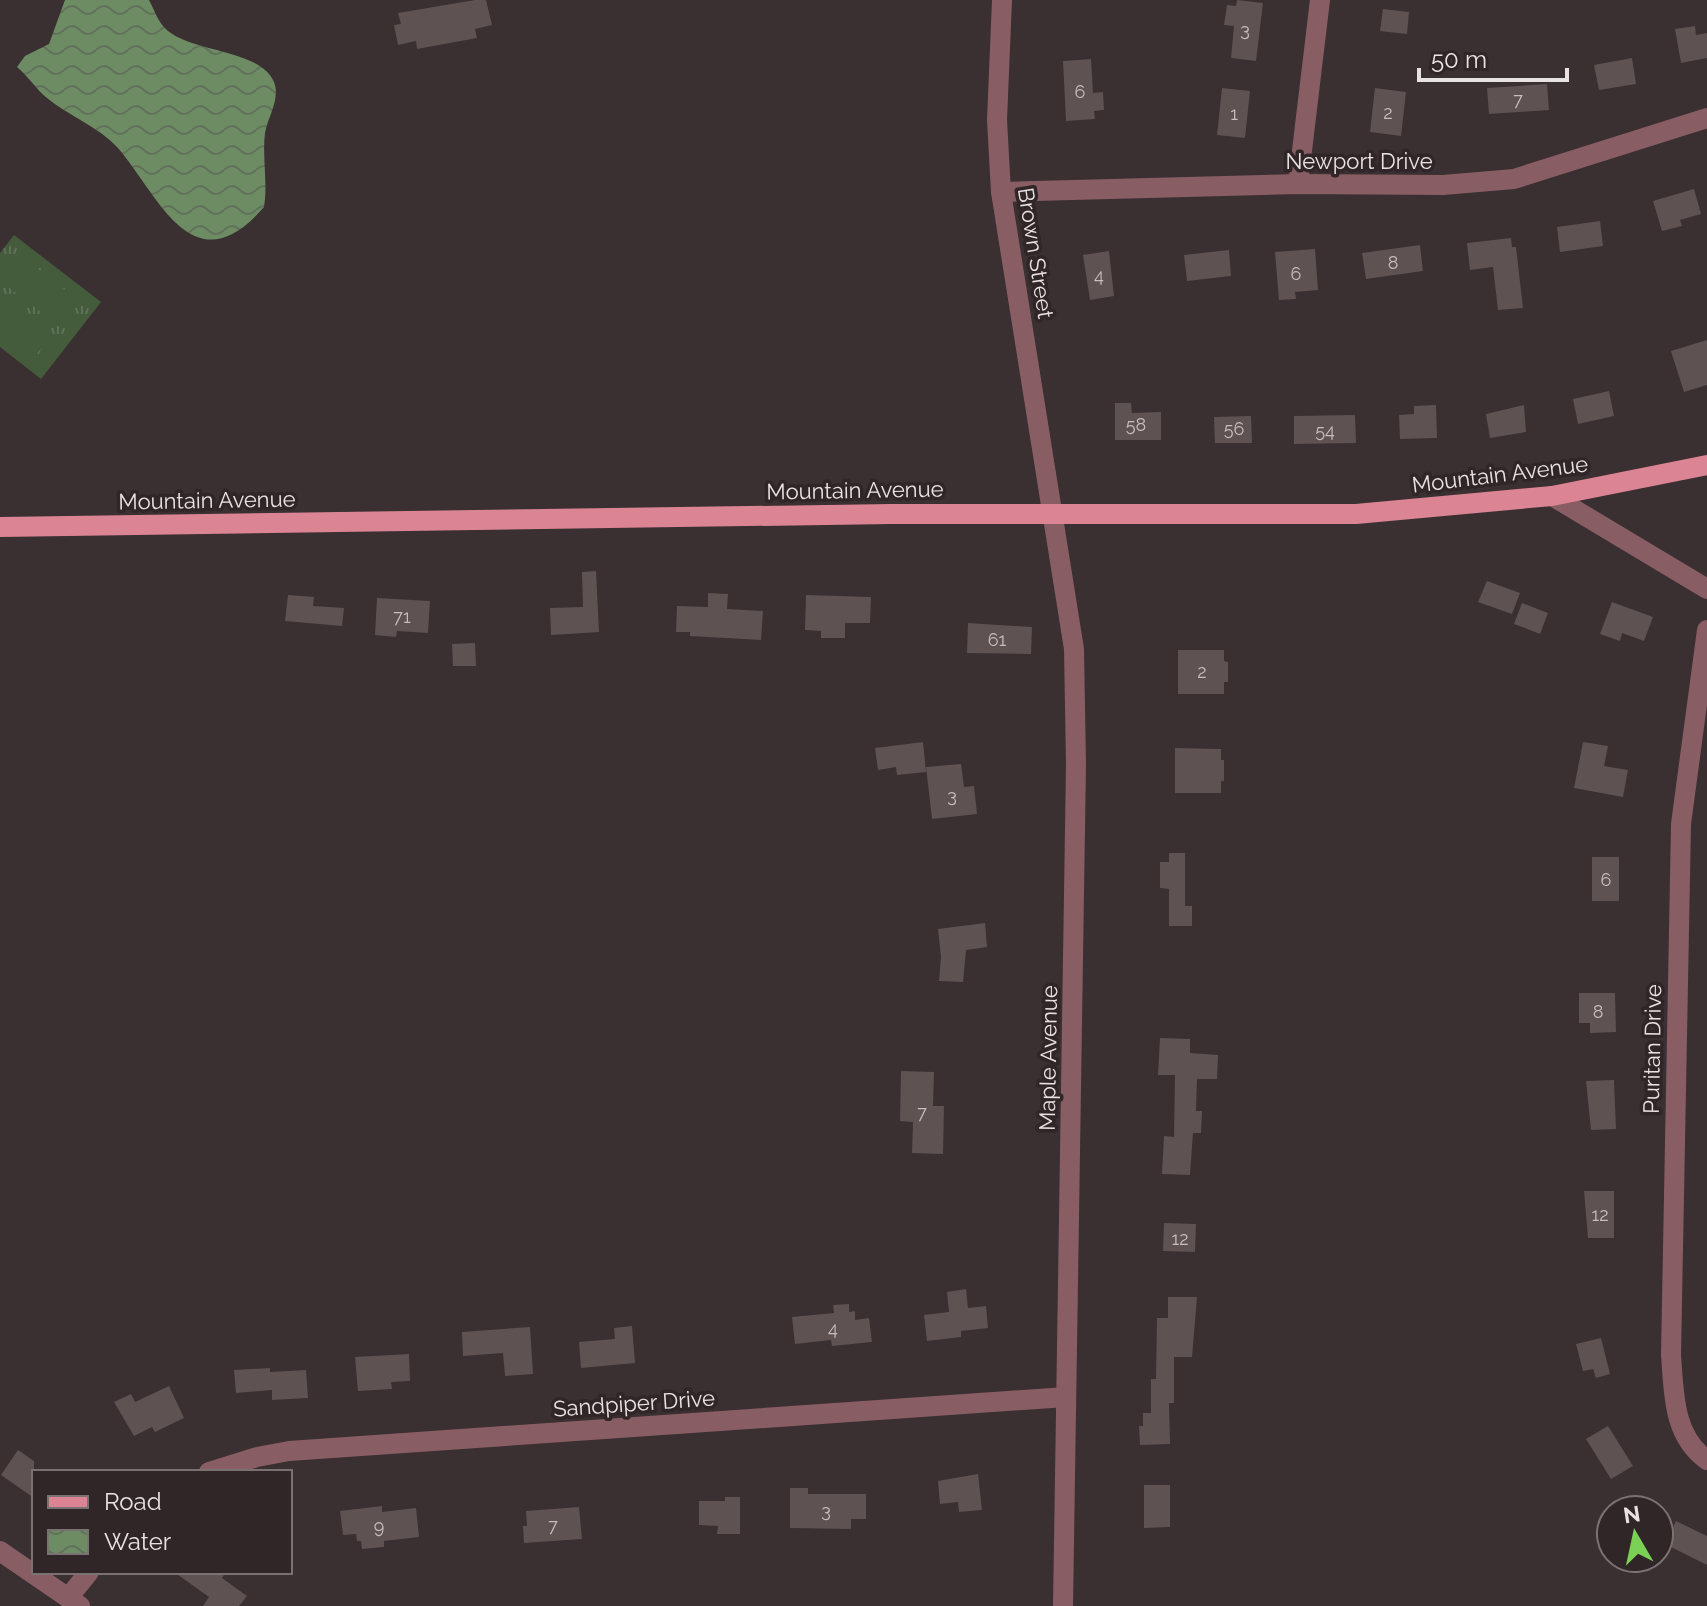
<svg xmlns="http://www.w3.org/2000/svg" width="1707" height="1606" font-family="Raleway,sans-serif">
<defs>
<pattern id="grass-tufts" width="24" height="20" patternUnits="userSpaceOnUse" patternTransform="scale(2)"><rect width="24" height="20" fill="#445b3c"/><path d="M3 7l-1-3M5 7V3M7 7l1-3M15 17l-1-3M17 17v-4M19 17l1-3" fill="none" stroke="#5f7258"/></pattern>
<pattern id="water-waves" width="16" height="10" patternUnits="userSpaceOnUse" patternTransform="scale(2)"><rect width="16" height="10" fill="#6e8c64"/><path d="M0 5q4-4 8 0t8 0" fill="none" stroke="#607359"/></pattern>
</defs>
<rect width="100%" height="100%" fill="#3a2f31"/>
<!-- grass -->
<polygon fill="url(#grass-tufts)" points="14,235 101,302 41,379 0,347 0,253"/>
<!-- garden -->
<g fill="#445b3c">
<polygon points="23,257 78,300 58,325 3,283"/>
<polygon points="0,295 52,334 33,359 0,334"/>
</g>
<!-- water -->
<path fill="url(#water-waves)" d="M65,0H149C155,11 158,23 168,31C195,53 265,50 275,85C279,101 268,117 265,133C262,157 268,183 264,207C193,289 159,196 118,148C99,127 69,116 47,98C36,89 28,76 17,67L25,56L49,44Z"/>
<!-- building -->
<g fill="#5e5253">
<polygon points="475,0 486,0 492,25 475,29 477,38 417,49 416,41 398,45 394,25 401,24 398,13"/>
<polygon points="1237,0 1263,3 1256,61 1231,58 1234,26 1224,25 1227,5 1236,6"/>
<polygon points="1383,9 1409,12 1407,34 1380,31"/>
<polygon points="1695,26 1696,35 1707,33 1707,58 1681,63 1675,29"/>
<polygon points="1632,58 1636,84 1599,90 1594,65"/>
<polygon points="1091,59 1093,93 1103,92 1104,110 1094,111 1095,119 1066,121 1063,61"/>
<polygon points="1547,84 1549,110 1489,114 1487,88"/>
<polygon points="1222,88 1250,91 1245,138 1217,135"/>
<polygon points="1375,88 1406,92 1401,136 1370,132"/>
<polygon points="1694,189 1701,214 1680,220 1682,226 1662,231 1653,201"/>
<polygon points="1600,221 1603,246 1560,252 1557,227"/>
<polygon points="1511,238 1512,247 1516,247 1523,308 1498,310 1493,267 1470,270 1467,243"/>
<polygon points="1420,245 1423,271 1366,279 1362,253"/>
<polygon points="1315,249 1318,290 1295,292 1296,299 1279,300 1275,252"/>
<polygon points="1229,250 1231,276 1187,281 1184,255"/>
<polygon points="1109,251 1114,296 1090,300 1083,255"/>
<polygon points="1707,340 1707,385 1684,392 1671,351"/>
<polygon points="1609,391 1614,416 1578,424 1573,399"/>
<polygon points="1115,403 1131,403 1132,413 1161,412 1161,440 1115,440"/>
<polygon points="1436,405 1437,438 1400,439 1399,415 1414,414 1414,406"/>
<polygon points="1524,405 1526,432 1490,438 1486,414"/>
<polygon points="1355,415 1356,443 1294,444 1294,416"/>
<polygon points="1251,416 1252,443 1215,443 1214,417"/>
<polygon points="596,571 599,632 551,635 550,608 583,607 582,572"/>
<polygon points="1487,581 1520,593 1512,614 1478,602"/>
<polygon points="708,593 728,594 727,609 763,611 761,640 690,636 690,632 676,632 677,606 708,607"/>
<polygon points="288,595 314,597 313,606 344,608 342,626 285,621"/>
<polygon points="806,595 871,597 870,623 845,623 845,638 821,638 821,631 805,630"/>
<polygon points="377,598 430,601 428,633 397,631 396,637 375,635"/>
<polygon points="1612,602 1653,617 1644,641 1622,633 1620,641 1600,634"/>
<polygon points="1522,603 1548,613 1540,634 1514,624"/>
<polygon points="968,623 1032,627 1031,654 967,653"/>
<polygon points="475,643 476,666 453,666 452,644"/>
<polygon points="1178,650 1224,650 1224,661 1228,662 1228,682 1224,682 1224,694 1178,694"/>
<polygon points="923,742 926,772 897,775 896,767 878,770 875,748"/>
<polygon points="1583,742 1608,746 1604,766 1628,770 1623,797 1574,788"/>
<polygon points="1175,748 1221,749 1221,760 1224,760 1224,781 1221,781 1221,793 1175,793"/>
<polygon points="961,764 964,787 974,786 977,814 932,819 926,767"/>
<polygon points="1169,853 1185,853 1185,906 1192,906 1192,926 1169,926 1169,889 1160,888 1160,862 1169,862"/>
<rect x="1592" y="857" width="27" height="44"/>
<polygon points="985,923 987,947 966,950 963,982 939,981 941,957 938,929"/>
<polygon points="1579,993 1615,993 1616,1032 1590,1033 1590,1023 1579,1023"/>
<polygon points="1160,1038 1190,1039 1190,1053 1218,1055 1217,1079 1197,1079 1196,1111 1202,1111 1201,1133 1193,1133 1190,1175 1162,1174 1164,1136 1174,1137 1175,1075 1158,1075"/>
<polygon points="901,1071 934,1072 933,1106 944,1106 943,1154 912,1153 913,1122 900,1121"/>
<polygon points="1614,1080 1616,1129 1591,1130 1586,1081"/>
<polygon points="1584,1191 1614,1191 1614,1238 1588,1238"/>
<polygon points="1164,1223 1196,1224 1195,1252 1163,1251"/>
<polygon points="966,1289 968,1308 986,1306 988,1328 961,1331 961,1337 927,1341 924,1315 949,1312 947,1292"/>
<polygon points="1168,1297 1197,1297 1192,1357 1174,1357 1174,1403 1169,1403 1170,1444 1140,1445 1139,1426 1143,1426 1143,1413 1151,1413 1151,1379 1156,1379 1157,1318 1168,1318"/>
<polygon points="849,1304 849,1312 855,1311 855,1320 869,1318 872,1342 832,1346 831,1340 795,1344 792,1317 834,1313 833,1305"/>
<polygon points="632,1326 635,1363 581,1368 579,1342 615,1339 614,1328"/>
<polygon points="530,1327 533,1374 505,1376 503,1353 463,1356 462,1332"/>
<polygon points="1601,1338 1610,1374 1596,1378 1593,1369 1583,1371 1576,1344"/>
<polygon points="409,1354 410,1381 391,1382 392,1389 358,1391 355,1357"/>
<polygon points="270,1368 270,1372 306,1370 308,1398 272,1400 272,1390 236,1393 234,1370"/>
<polygon points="169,1386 184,1418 155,1432 152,1427 134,1436 114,1402 131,1394 135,1402"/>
<polygon points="1608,1426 1633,1466 1611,1479 1586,1439"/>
<polygon points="18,1450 34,1461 34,1498 1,1475"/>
<polygon points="978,1474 982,1510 959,1512 958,1502 940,1504 938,1481"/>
<polygon points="1144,1485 1170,1485 1170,1527 1144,1528"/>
<polygon points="790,1488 808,1488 808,1494 866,1494 866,1519 851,1519 851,1529 790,1528"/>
<polygon points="725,1497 740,1497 740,1534 717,1534 718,1526 699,1525 699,1501 725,1501"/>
<polygon points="382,1506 382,1512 416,1508 419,1537 384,1541 384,1547 362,1549 361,1541 357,1541 356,1534 343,1535 340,1511"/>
<polygon points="579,1507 582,1539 524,1543 523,1526 527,1526 526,1511"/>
<polygon points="1676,1521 1707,1536 1707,1565 1665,1544"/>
<polygon points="174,1572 226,1572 222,1578 247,1596 239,1606 203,1606 209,1597"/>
</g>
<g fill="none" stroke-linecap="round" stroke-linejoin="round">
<!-- minor -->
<g stroke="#885d64" stroke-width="20">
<polyline points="1002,0 997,120 1001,192 1074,649 1076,764 1063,1606"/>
<polyline points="1298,184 1320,0"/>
<polyline points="1001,192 1298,184 1443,185 1514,179 1707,118"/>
<polyline points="1552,496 1707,589"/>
<path d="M1707,630L1681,824L1671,1355C1674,1394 1673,1436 1707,1460"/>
<polyline points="209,1472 257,1457 289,1451 1066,1397"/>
<polyline points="0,1551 80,1606"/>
<polyline points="68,1598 89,1572"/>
</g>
<!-- major -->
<polyline stroke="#db8494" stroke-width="20" points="0,527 891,514 1356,514 1552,496 1707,465"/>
</g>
<g text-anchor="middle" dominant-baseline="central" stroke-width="7" stroke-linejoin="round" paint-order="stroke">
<!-- number labels -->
<g font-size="18" fill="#c6bebf">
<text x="1245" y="29">3</text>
<text x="1080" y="91">6</text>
<text x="1518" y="99">7</text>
<text x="1388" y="112">2</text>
<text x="1234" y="113">1</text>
<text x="1393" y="262">8</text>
<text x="1296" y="273">6</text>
<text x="1099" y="275">4</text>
<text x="1136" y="424">58</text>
<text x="1234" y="428">56</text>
<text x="1325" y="430">54</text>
<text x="402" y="616">71</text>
<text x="997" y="639">61</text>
<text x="1202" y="671">2</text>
<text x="952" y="795">3</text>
<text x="1606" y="879">6</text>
<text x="1598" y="1011">8</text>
<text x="922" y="1112">7</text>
<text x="1600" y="1214">12</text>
<text x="1180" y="1238">12</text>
<text x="833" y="1328">4</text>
<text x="826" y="1510">3</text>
<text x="553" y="1525">7</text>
<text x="379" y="1526">9</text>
</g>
<!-- street labels -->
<g font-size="22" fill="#e9e2e3" stroke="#302527">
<text x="1359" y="161">Newport Drive</text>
<text transform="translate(1036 253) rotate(81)">Brown Street</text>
<text transform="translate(1500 474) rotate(-7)">Mountain Avenue</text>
<text transform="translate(855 490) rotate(-1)">Mountain Avenue</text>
<text transform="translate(207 500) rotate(-1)">Mountain Avenue</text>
<text transform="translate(1652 1049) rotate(-89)">Puritan Drive</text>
<text transform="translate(1048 1058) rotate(-89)">Maple Avenue</text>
<text transform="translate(634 1403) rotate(-4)">Sandpiper Drive</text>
</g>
</g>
<!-- legend -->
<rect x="32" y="1470" width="260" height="104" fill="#302527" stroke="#7a7172" stroke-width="2"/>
<rect x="48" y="1496" width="40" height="12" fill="#db8494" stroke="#7a7172" stroke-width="2"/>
<text x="104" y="1510" font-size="24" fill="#e9e2e3">Road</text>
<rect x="48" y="1530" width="40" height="24" fill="url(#water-waves)" stroke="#7a7172" stroke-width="2"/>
<text x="104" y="1550" font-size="24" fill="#e9e2e3">Water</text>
<!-- north arrow -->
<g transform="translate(1635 1534) rotate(351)"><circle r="38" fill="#302527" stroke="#7a7172" stroke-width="2"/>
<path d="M0-6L14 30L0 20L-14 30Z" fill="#7bd156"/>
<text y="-12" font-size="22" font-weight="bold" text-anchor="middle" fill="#e9e2e3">N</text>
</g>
<!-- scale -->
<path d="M1419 68v12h148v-12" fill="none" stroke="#e9e2e3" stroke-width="4"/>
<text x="1431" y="68" font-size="24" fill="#e9e2e3" stroke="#302527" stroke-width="6" paint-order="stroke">50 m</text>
</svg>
